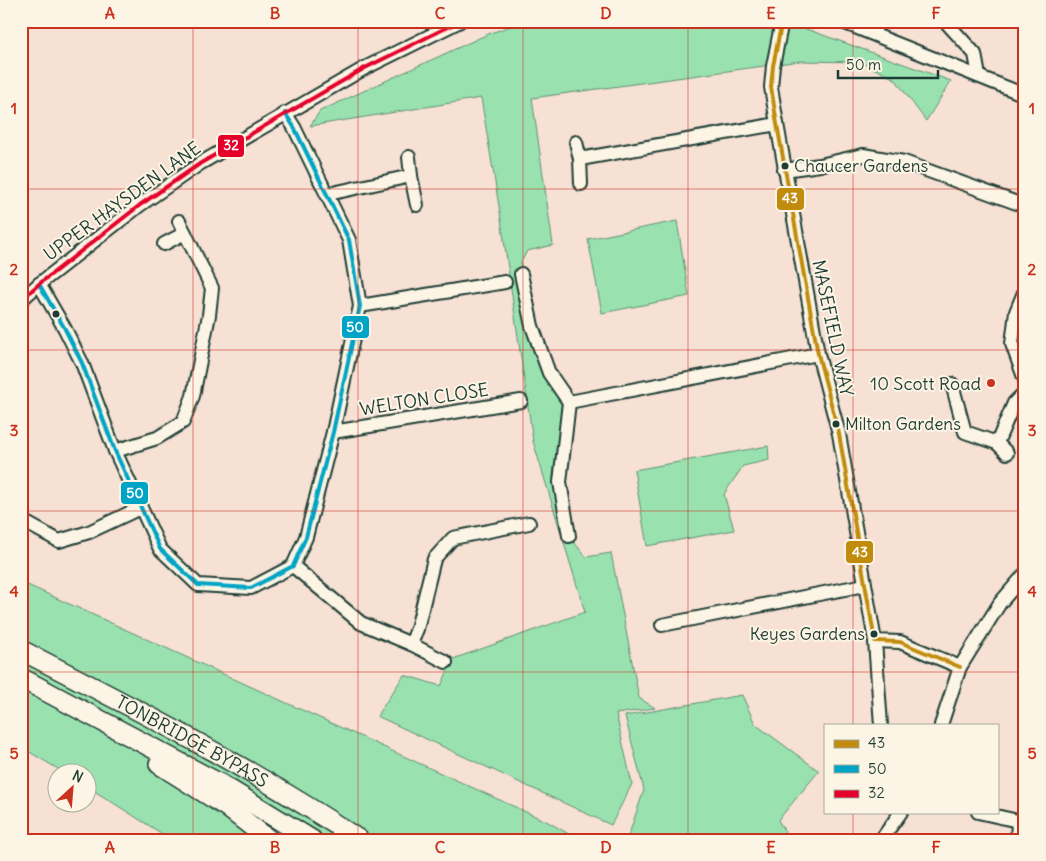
<svg xmlns="http://www.w3.org/2000/svg" width="1046" height="861" font-family="Delius,sans-serif">
<rect width="100%" height="100%" fill="#f7e0d4"/>
<filter id="ink" filterUnits="userSpaceOnUse"><feTurbulence type="fractalNoise" baseFrequency=".02" numOctaves="2"/><feDisplacementMap in="SourceGraphic" scale="10" xChannelSelector="R" yChannelSelector="G"/><feConvolveMatrix kernelMatrix="1 2 1 2 8 2 1 2 1" color-interpolation-filters="sRGB"/></filter>
<g filter="url(#ink)">
<!-- green -->
<g fill="#99e2b0" stroke="#5c9072">
<polygon points="525,21 784,21 951,81 926,121 895,79 861,62 800,61 532,98 553,245 527,251 521,262 521,274 549,373 563,408 560,482 569,536 586,557 611,553 639,698 655,708 616,714 632,784 611,825 377,716 404,675 441,686 453,659 585,612 533,441 500,212 481,98 310,126 320,111 488,34"/>
<polygon points="677,221 689,296 602,313 588,239"/>
<polygon points="768,446 769,460 743,466 724,494 734,530 647,546 634,470"/>
<polygon points="21,582 548,822 579,840 172,840 88,787 88,774 65,773 21,747"/>
<polygon points="742,695 755,724 819,771 778,820 785,832 777,840 627,840 644,790 625,716"/>
</g>
<g fill="none" stroke-linecap="round" stroke-linejoin="round">
<!-- minor casing -->
<g stroke="#1f3d34" stroke-width="16">
<g id="minor">
<polyline points="782,21 773,66 771,87 777,124 818,354 839,434 875,641 900,642 960,667"/>
<polyline points="840,21 1025,95"/>
<polyline points="945,21 975,54 979,76"/>
<polyline points="872,33 880,21"/>
<polyline points="576,142 580,159 581,184"/>
<polyline points="409,157 411,176 417,205"/>
<polyline points="580,159 777,124"/>
<polyline points="784,170 820,165 863,155 904,162 1025,206"/>
<polyline points="328,194 411,176"/>
<polyline points="164,244 185,233"/>
<polyline points="521,274 532,326 549,373 569,402 560,482 569,536"/>
<polyline points="39,284 65,329 82,363 115,451 160,549 198,585 251,588 293,566 306,537 333,432 360,306 349,240 294,127 285,113"/>
<polyline points="1025,290 1016,312 1012,344 1025,380"/>
<polyline points="21,300 39,284 140,205 201,163 365,68 460,21"/>
<polyline points="360,306 505,282"/>
<polyline points="952,384 965,432 997,443 1014,403 1025,392"/>
<polyline points="569,402 818,354"/>
<polyline points="333,432 521,401"/>
<polyline points="997,443 1007,453"/>
<polyline points="115,451 157,438 183,422 193,396 209,315 212,288 179,221"/>
<polyline points="21,520 59,541 89,532 140,508"/>
<polyline points="293,566 361,623 411,644 446,662"/>
<polyline points="662,625 865,585"/>
<polyline points="875,641 881,725"/>
<polyline points="411,644 417,629 434,559 453,538 529,523"/>
<polyline points="941,725 960,667 1000,603 1025,574"/>
<polyline points="978,812 1018,821 1025,821"/>
<polyline points="881,840 901,812"/>
<polyline points="1017,840 1018,821"/>
</g>
</g>
<!-- highway casing -->
<g stroke="#1f3d34" stroke-width="22">
<g id="highway">
<path id="s1" d="M21,650C136,709 252,768 359,840"/>
<polyline points="21,678 222,785 312,840"/>
<polyline points="159,764 227,807 269,840"/>
</g>
</g>
<!-- minor -->
<use href="#minor" stroke="#fcf5e5" stroke-width="12"/>
<!-- highway -->
<use href="#highway" stroke="#fcf5e5" stroke-width="19"/>
<!-- bus-1 casing -->
<g stroke="#fcf5e5" stroke-width="8">
<polyline id="bus-1" points="782,21 773,66 771,87 777,124 818,354 839,434 875,641 900,642 960,667"/>
</g>
<!-- bus-2 casing -->
<g stroke="#fcf5e5" stroke-width="8">
<polyline id="bus-2" points="39,284 65,329 82,363 115,451 160,549 198,585 251,588 293,566 306,537 333,432 360,306 349,240 294,127 285,113"/>
</g>
<!-- bus-3 casing -->
<g stroke="#fcf5e5" stroke-width="8">
<polyline id="bus-3" points="21,300 39,284 140,205 201,163 365,68 460,21"/>
</g>
<!-- bus-1 -->
<use href="#bus-1" stroke="#c18c0d" stroke-width="4"/>
<!-- bus-2 -->
<use href="#bus-2" stroke="#02a4c6" stroke-width="4"/>
<!-- bus-3 -->
<use href="#bus-3" stroke="#e4002b" stroke-width="4"/>
</g>
</g>
<!-- grid -->
<path fill="none" stroke="#c8321e" stroke-width="1" stroke-opacity="0.55" d="M193,21V840M358,21V840M523,21V840M688,21V840M853,21V725M21,189H1025M21,350H1025M21,511H1025M21,672H1025M853,812V840"/>
<!-- markers -->
<g fill="#1f3d34" stroke="#fcf5e5" stroke-width="2">
<circle cx="785" cy="166" r="4.5"/>
<circle cx="56" cy="314" r="4.5"/>
<circle cx="836" cy="424" r="4.5"/>
<circle cx="874" cy="634" r="4.5"/>
</g>
<circle fill="#c8321e" stroke="#fcf5e5" stroke-width="2" cx="991" cy="383" r="5"/>
<g text-anchor="middle" dominant-baseline="central" stroke-width="4" stroke-linejoin="round" paint-order="stroke">
<!-- bus labels -->
<g font-size="17" fill="#1f3d34" stroke="#fcf5e5" text-anchor="start">
<text x="794" y="166">Chaucer Gardens</text>
<text x="845" y="424">Milton Gardens</text>
<text x="865" y="634" text-anchor="end">Keyes Gardens</text>
</g>
<!-- street labels -->
<g font-size="18" fill="#1f3d34" stroke="#fcf5e5">
<text transform="translate(122 201) rotate(-36)">UPPER HAYSDEN LANE</text>
<text transform="translate(833 328) rotate(78)">MASEFIELD WAY</text>
<text transform="translate(424 399) rotate(-9)">WELTON CLOSE</text>
<text stroke="none"><textPath href="#s1" startOffset="194">TONBRIDGE BYPASS</textPath></text>
</g>
<!-- poi labels -->
<g font-size="18" fill="#1f3d34" stroke="#fcf5e5" text-anchor="end">
<text x="981" y="383">10 Scott Road</text>
</g>
</g>
<g stroke="#fcf5e5" stroke-width="2">
<rect x="217" y="134" width="28" height="24" rx="5" fill="#e4002b"/>
<rect x="776" y="187" width="29" height="24" rx="5" fill="#c18c0d"/>
<rect x="341" y="315" width="29" height="24" rx="5" fill="#02a4c6"/>
<rect x="120" y="481" width="29" height="24" rx="5" fill="#02a4c6"/>
<rect x="845" y="540" width="29" height="24" rx="5" fill="#c18c0d"/>
</g>
<g font-size="14" text-anchor="middle" font-weight="bold" fill="#fff">
<text x="231" y="150">32</text>
<text x="790" y="203">43</text>
<text x="355" y="332">50</text>
<text x="135" y="498">50</text>
<text x="860" y="557">43</text>
</g>
<!-- margin -->
<rect width="1046" height="861" fill="none" stroke="#fcf5e5" stroke-width="55"/>
<!-- legend -->
<rect x="824" y="724" width="175" height="90" fill="#fcf5e5" stroke="#a4ab9e"/>
<rect x="834" y="740" width="25" height="8" fill="#c18c0d" stroke="#a4ab9e"/>
<text x="868" y="748" font-size="15" fill="#1f3d34">43</text>
<rect x="834" y="765" width="25" height="8" fill="#02a4c6" stroke="#a4ab9e"/>
<text x="868" y="774" font-size="15" fill="#1f3d34">50</text>
<rect x="834" y="790" width="25" height="8" fill="#e4002b" stroke="#a4ab9e"/>
<text x="868" y="798" font-size="15" fill="#1f3d34">32</text>
<!-- north arrow -->
<g transform="translate(72 788) rotate(26)"><circle r="24" fill="#fcf5e5" stroke="#a4ab9e"/>
<path d="M0-4L9 19L0 12L-9 19Z" fill="#c8321e"/>
<text y="-8" font-size="14" font-weight="bold" text-anchor="middle" fill="#1f3d34">N</text>
</g>
<!-- scale -->
<path d="M838 70v8h100v-8" fill="none" stroke="#1f3d34" stroke-width="2.5"/>
<text x="846" y="70" font-size="15" fill="#1f3d34" stroke="#fcf5e5" stroke-width="4" paint-order="stroke">50 m</text>
<rect x="28" y="28" width="990" height="806" fill="none" stroke="#c8321e" stroke-width="2"/>
<g font-size="16" text-anchor="middle" font-weight="bold" fill="#c8321e">
<text x="110" y="19">A</text>
<text x="275" y="19">B</text>
<text x="440" y="19">C</text>
<text x="606" y="19">D</text>
<text x="771" y="19">E</text>
<text x="936" y="19">F</text>
<text x="14" y="114">1</text>
<text x="1032" y="114">1</text>
<text x="14" y="275">2</text>
<text x="1032" y="275">2</text>
<text x="14" y="436">3</text>
<text x="1032" y="436">3</text>
<text x="14" y="597">4</text>
<text x="1032" y="597">4</text>
<text x="14" y="759">5</text>
<text x="1032" y="759">5</text>
<text x="110" y="853">A</text>
<text x="275" y="853">B</text>
<text x="440" y="853">C</text>
<text x="606" y="853">D</text>
<text x="771" y="853">E</text>
<text x="936" y="853">F</text>
</g>
</svg>
